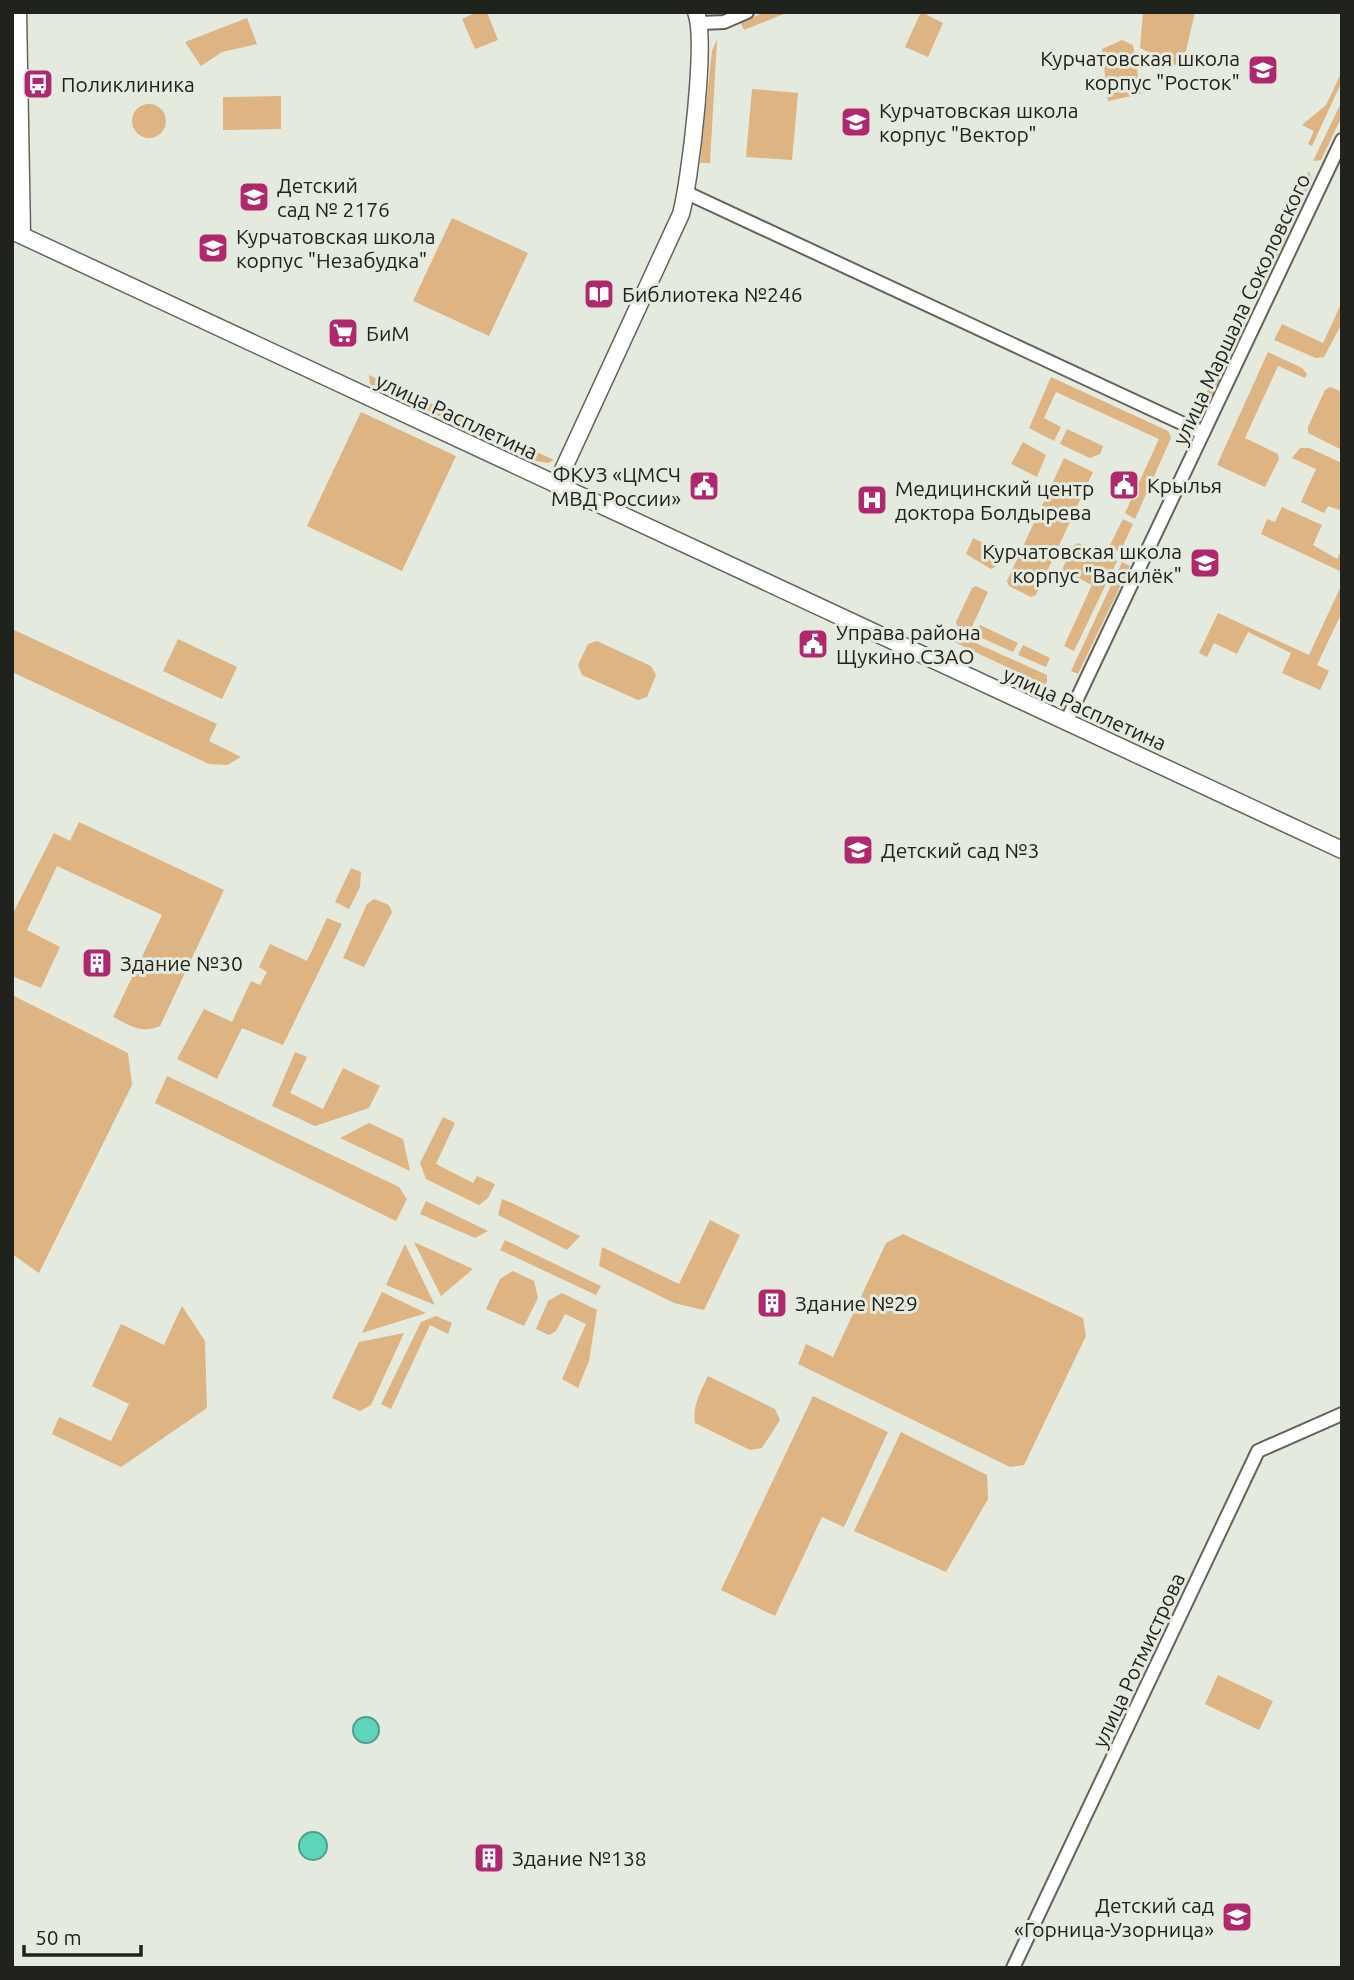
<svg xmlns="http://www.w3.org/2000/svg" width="1354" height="1980" font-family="Ubuntu,sans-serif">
<rect width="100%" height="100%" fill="#e5eade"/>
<!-- green -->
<g fill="#ddb482">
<polygon points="477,12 487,12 498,40 475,49 462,19"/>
<polygon points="766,12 789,12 744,30 740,22"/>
<polygon points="921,12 943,23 928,57 905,47"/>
<polygon points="1143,12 1195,12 1182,68 1140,48"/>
<polygon points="247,18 257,44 222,52 201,66 185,42"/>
<polygon points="717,39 710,163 700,163 712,51"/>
<polygon points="1122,40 1133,45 1141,94 1108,101 1102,49"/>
<polygon points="1342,71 1342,81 1312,146 1308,144 1314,131 1302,125 1326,105"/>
<polygon points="752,89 798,93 792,160 746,157"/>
<polygon points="281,96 281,129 223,130 223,97"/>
<polygon points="1342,101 1342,116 1321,160 1313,161"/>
<circle cx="149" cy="121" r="17"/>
<polygon points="1309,171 1312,179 1274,262 1268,259"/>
<polygon points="452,218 528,253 489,336 413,301"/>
<polygon points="1342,302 1342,323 1324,357 1316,358 1274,340 1282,324 1323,343"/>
<polygon points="1248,304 1252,308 1211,397 1202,402"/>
<polygon points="1268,352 1302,368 1307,374 1305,378 1278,366 1245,438 1278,454 1279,459 1265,487 1217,465"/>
<polygon points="369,375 554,460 548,463 536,461 370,384"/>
<polygon points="1051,377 1168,431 1171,438 1135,519 1125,513 1159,439 1056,392 1044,418 1061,427 1054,441 1029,428"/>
<polygon points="1330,387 1342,392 1342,450 1308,433 1308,427 1325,390"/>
<polygon points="361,412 456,456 402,571 307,526"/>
<polygon points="1067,429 1103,446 1100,454 1090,458 1060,444"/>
<polygon points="1023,442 1046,455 1037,477 1011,464"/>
<polygon points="1300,448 1309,448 1342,463 1342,511 1328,506 1324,513 1301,502 1316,469 1292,458"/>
<polygon points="1064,458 1093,472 1036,595 1031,597 1009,586 1007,581"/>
<polygon points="1282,507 1322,525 1313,545 1337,559 1342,549 1342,572 1261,534 1267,519 1275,522"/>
<polygon points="1123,519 1133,524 1120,552 1109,547"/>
<polygon points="973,538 1002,552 995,567 991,569 966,554"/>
<polygon points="1078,543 1117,561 1074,651 1064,646 1092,585 1062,570 1073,546"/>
<polygon points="1122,562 1130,566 1078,674 1071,671"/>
<polygon points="1342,584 1342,612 1317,665 1329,671 1320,690 1282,673 1291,653 1248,632 1237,654 1214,643 1207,657 1199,653 1218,613 1309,655"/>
<polygon points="976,586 988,592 969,633 958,628 956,622 972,588"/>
<polygon points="980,625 1018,643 1013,652 975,635"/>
<polygon points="12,629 217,724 209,741 241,757 227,765 209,764 12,672"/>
<polygon points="951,632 1047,675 1047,683 1043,684 948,639"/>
<polygon points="178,639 237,667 222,699 163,671"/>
<polygon points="597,641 651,666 656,675 647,697 638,700 582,675 578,665 588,644"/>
<polygon points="1023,645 1050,658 1046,667 1018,655"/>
<path d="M79,822L224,890L160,1026C141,1034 131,1026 113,1017L162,915L57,866L27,930L60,947L41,988L12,976V915L54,833L70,841Z"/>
<polygon points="351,868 361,872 360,887 349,909 335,902"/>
<polygon points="374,899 389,905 392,912 364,967 343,958 367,904"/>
<polygon points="327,918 342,924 283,1045 242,1028 217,1079 177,1059 204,1009 232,1022 251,981 260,985 267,972 259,967 270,944 307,961"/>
<polygon points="12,995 128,1053 132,1085 39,1273 12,1254"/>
<polygon points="295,1052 307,1057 290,1093 323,1109 343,1068 380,1086 369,1108 315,1126 272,1106"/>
<polygon points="167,1076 399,1187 407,1199 396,1221 155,1103"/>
<polygon points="443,1117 455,1123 436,1164 473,1183 477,1176 495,1184 488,1198 479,1205 426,1179 420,1163"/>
<polygon points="369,1123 403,1139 410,1171 340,1138"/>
<polygon points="502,1199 512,1203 580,1236 567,1250 498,1215"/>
<polygon points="426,1201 488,1231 475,1238 420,1214"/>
<polygon points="710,1220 740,1235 704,1310 674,1303 599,1266 602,1247 679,1284"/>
<polygon points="903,1234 1083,1318 1086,1336 1024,1465 1010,1467 798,1364 806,1344 833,1357 886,1243"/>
<polygon points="505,1240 601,1286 596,1295 500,1250"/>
<polygon points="414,1242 473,1269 441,1296"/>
<polygon points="405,1244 435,1305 386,1285"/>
<polygon points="513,1271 534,1281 538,1298 524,1326 486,1309 500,1279"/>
<polygon points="382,1292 426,1313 362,1333"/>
<polygon points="562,1293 597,1310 589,1361 578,1388 562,1379 586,1324 565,1314 556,1331 549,1335 536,1329 548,1301"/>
<polygon points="182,1306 205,1341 207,1408 121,1467 52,1434 59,1417 111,1441 129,1404 92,1386 121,1324 164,1345"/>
<polygon points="436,1316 452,1323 448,1334 430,1325 391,1409 381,1404 421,1322"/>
<polygon points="404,1333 371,1405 360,1411 332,1398 359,1342"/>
<path d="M708,1376L775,1409L780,1420L762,1448L750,1450L695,1423C692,1406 701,1391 708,1376Z"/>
<polygon points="813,1396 888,1432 844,1527 822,1517 775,1616 721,1590"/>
<polygon points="901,1432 987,1475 988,1499 946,1572 854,1531"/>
<polygon points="1218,1675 1273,1701 1259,1730 1205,1704"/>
</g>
<!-- water -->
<g fill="#5dd5ba" stroke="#4b9f8b" stroke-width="2">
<circle cx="366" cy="1730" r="13"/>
<circle cx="313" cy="1846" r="14"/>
</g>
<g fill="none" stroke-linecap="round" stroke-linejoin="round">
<!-- minor casing -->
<g stroke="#61655a" stroke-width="16">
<g id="minor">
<polyline points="701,23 724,22 747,12"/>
<polyline points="687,193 1203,433"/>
<polyline points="1066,722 1342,140"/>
<polyline points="1013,1968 1258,1451 1342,1414"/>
</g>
</g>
<!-- tertiary casing -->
<g stroke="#61655a" stroke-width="19">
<g id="tertiary">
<polyline points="18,12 22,235"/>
<polyline points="12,231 1342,850"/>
<path d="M556,485L681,214C690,181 707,40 696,12"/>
</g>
</g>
<!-- minor -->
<use href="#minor" stroke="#fff" stroke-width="12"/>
<!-- tertiary -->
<use href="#tertiary" stroke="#fff" stroke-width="16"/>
</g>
<!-- icons -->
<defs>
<g id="school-square" transform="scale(1.575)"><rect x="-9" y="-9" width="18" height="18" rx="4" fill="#af286d" stroke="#e5eade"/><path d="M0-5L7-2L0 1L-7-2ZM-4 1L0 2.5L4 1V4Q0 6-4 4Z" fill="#fff"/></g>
<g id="bus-square" transform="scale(1.575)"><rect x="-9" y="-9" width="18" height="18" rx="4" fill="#af286d" stroke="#e5eade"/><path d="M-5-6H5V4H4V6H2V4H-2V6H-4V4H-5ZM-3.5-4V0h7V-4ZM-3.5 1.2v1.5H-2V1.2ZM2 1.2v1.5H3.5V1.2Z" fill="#fff"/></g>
<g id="library-square" transform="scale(1.575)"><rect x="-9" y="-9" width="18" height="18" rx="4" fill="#af286d" stroke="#e5eade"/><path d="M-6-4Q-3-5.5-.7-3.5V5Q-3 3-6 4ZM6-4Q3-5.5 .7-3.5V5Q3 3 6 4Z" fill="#fff"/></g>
<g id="supermarket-square" transform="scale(1.575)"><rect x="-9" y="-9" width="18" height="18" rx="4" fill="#af286d" stroke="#e5eade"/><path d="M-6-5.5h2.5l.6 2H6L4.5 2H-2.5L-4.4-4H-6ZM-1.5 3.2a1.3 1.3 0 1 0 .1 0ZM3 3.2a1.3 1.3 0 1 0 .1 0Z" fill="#fff"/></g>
<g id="civic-square" transform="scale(1.575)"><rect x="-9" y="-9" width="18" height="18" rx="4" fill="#af286d" stroke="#e5eade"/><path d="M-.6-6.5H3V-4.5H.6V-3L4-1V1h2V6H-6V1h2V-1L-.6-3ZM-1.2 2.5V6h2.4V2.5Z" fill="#fff"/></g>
<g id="hospital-square" transform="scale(1.575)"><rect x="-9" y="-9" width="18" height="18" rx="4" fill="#af286d" stroke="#e5eade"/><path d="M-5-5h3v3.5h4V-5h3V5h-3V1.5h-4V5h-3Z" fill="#fff"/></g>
<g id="building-square" transform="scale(1.575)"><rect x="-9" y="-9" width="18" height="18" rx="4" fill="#af286d" stroke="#e5eade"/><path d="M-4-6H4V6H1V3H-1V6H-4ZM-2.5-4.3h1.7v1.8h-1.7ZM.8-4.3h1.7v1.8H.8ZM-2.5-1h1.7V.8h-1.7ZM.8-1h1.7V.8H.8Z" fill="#fff"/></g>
</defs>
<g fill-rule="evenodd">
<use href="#school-square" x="1263" y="70"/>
<use href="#bus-square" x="38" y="84"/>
<use href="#school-square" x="856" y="122"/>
<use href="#school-square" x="254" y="197"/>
<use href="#school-square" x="213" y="248"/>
<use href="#library-square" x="599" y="294"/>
<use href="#supermarket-square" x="343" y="333"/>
<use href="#civic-square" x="1124" y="485"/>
<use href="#civic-square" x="704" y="486"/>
<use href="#hospital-square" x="872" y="500"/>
<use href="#school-square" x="1205" y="563"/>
<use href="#civic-square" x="813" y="644"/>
<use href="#school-square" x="858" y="850"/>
<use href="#building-square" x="97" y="963"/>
<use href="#building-square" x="772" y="1303"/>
<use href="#building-square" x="489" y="1858"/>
<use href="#school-square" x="1237" y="1917"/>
</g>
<g text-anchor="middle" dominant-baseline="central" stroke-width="6" stroke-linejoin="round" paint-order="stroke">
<!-- poi labels -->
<g font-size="21" fill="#20221d" stroke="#e5eade" text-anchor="start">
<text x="1240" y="58" text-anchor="end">Курчатовская школа<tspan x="1240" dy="24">корпус "Росток"</tspan></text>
<text x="61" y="84">Поликлиника</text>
<text x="879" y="110">Курчатовская школа<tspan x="879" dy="24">корпус "Вектор"</tspan></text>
<text x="277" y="185">Детский<tspan x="277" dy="24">сад № 2176</tspan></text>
<text x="236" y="236">Курчатовская школа<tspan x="236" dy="24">корпус "Незабудка"</tspan></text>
<text x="622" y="294">Библиотека №246</text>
<text x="366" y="333">БиМ</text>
<text x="681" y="474" text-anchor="end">ФКУЗ «ЦМСЧ<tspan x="681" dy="24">МВД России»</tspan></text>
<text x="1147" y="485">Крылья</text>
<text x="895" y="488">Медицинский центр<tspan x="895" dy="24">доктора Болдырева</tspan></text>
<text x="1182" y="551" text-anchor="end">Курчатовская школа<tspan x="1182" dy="24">корпус "Василёк"</tspan></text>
<text x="836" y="632">Управа района<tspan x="836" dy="24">Щукино СЗАО</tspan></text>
<text x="881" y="850">Детский сад №3</text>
<text x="120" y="963">Здание №30</text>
<text x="795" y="1303">Здание №29</text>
<text x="512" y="1858">Здание №138</text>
<text x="1214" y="1905" text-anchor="end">Детский сад<tspan x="1214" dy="24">«Горница-Узорница»</tspan></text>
</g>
<!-- street labels -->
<g font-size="21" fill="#20221d" stroke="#e5eade">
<text transform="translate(1241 309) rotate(-65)">улица Маршала Соколовского</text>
<text transform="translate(457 416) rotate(25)">улица Расплетина</text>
<text transform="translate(1085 708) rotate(24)">улица Расплетина</text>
<text transform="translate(1138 1660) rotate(-65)">улица Ротмистрова</text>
</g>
</g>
<!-- border -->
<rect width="1354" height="1980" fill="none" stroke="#20221d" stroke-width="28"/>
<!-- scale -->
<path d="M24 1945v10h117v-10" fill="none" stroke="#20221d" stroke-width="3.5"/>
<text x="35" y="1945" font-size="21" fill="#20221d" stroke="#e5eade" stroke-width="5" paint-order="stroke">50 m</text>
</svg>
